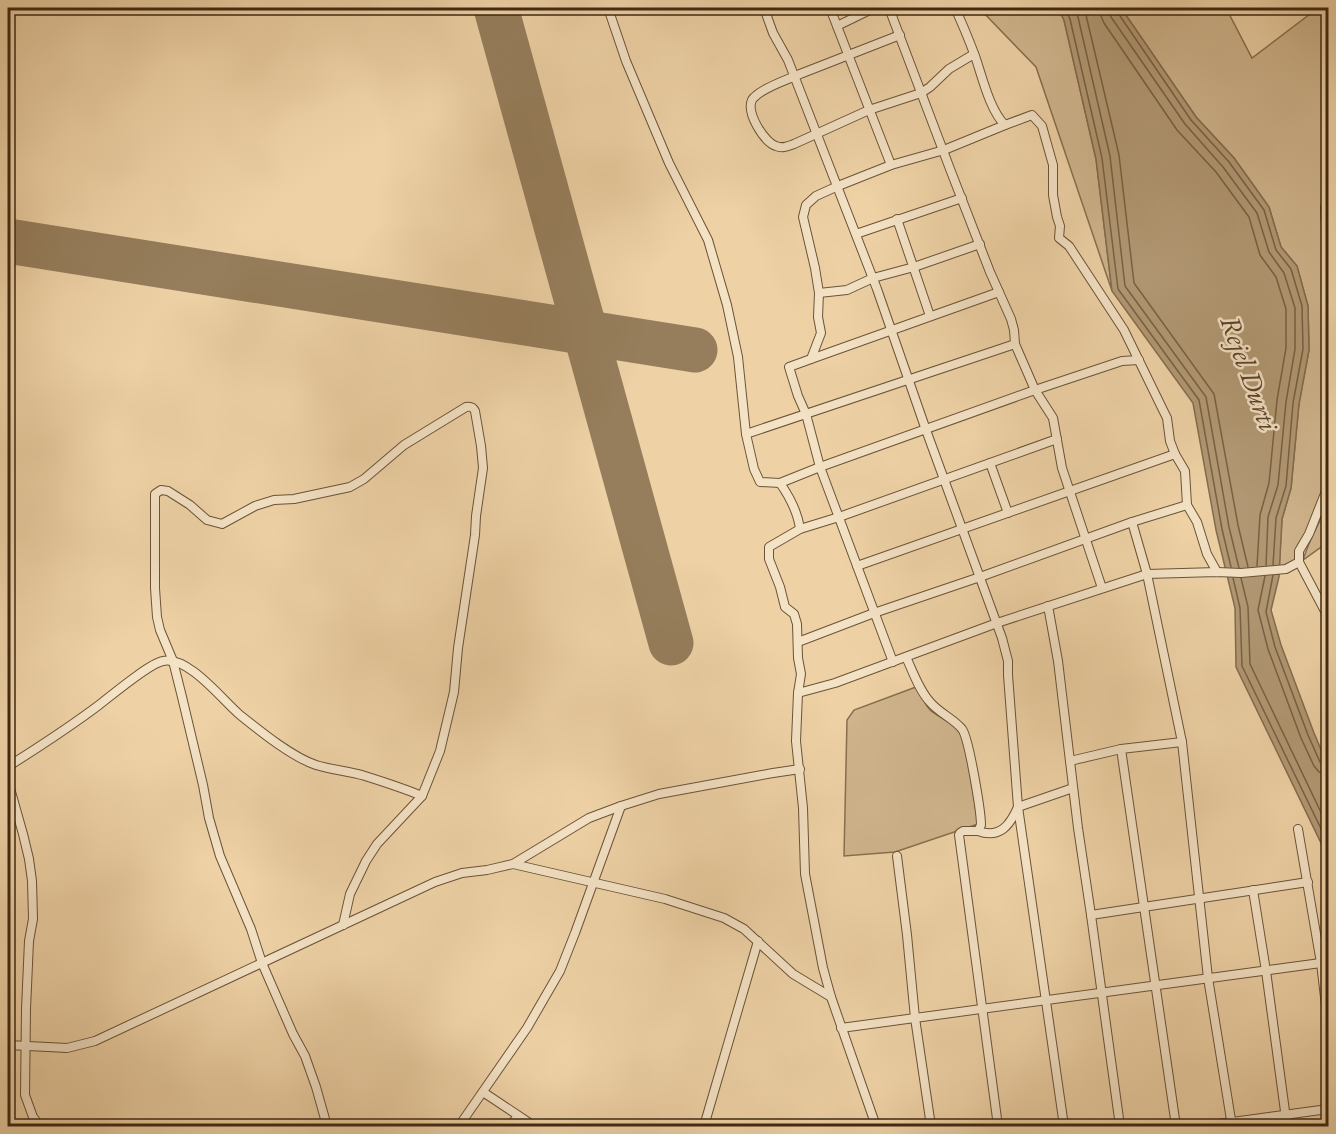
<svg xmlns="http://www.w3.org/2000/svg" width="1336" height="1134" font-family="'EB Garamond',serif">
<rect width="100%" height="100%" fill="#eed2a6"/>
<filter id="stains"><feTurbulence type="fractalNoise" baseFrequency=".00333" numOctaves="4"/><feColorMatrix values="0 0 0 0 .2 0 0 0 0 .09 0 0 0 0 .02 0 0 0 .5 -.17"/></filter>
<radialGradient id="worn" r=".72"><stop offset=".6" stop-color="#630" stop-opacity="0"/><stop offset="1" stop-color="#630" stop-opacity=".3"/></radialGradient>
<!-- green -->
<g fill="#d0b58d" stroke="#876f50" stroke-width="1.5">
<polygon points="979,8 1058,8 1064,20 1096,159 1112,291 1036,67"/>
<polygon points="1121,8 1226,8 1252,58 1318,8 1328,8 1328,195 1321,206 1324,263 1328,278 1328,468 1324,491 1297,561 1285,568 1279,568 1282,519 1291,488 1299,403 1309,350 1308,306 1297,266 1281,247 1269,207 1234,158 1196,117"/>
<path d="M1328,503V542L1303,560C1309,540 1320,522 1328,503Z"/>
<polygon points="916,687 927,706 931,711 956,727 965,738 978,824 895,852 844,856 847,720 854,710"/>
</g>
<!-- water -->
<polygon fill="#b29974" stroke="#846c4d" stroke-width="1.5" points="1058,8 1121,8 1196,117 1234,158 1269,207 1281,247 1297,266 1308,306 1309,350 1299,404 1291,488 1282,519 1279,577 1271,610 1281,645 1314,733 1328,766 1328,852 1322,845 1236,667 1235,608 1216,530 1193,403 1112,291 1096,159 1064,20"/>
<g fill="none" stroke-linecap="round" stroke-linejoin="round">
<!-- shore -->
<g stroke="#786144" stroke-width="1.5">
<polyline points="1065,8 1070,19 1102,158 1118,289 1199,400 1222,529 1231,567"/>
<polyline points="1073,8 1078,17 1110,156 1125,286 1206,397 1229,527 1239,568"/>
<polyline points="1083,8 1086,15 1119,155 1134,283 1214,394 1238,525 1248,567"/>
<polyline points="1100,8 1101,16 1104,23 1177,130 1216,172 1249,217 1260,255 1276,277 1286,309 1286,348 1277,400 1269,483 1260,515 1257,566"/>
<polyline points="1109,8 1111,17 1185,124 1223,167 1257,213 1269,252 1284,273 1295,308 1295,349 1286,402 1278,485 1268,517 1266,566"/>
<polyline points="1116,8 1118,13 1191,120 1229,162 1264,210 1276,250 1291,269 1302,306 1303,349 1293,403 1286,486 1276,518 1273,565"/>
<polyline points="1273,575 1266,612 1275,647 1308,735 1320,762 1323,766 1328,767"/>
<polyline points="1265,576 1258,610 1268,649 1301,738 1314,766 1319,772 1328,774"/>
<polyline points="1233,578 1240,608 1242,666 1328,843"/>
<polyline points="1241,578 1248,607 1250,664 1328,827"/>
</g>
<!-- runway -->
<g stroke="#967e5c" stroke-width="45">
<polyline points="496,8 671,643"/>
<polyline points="8,241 695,350"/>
</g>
<!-- minor casing -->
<g stroke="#6a5338" stroke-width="10">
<g id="minor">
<path d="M608,8L626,61L669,163L708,240L727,305L738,357L746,434L754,469L760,482L780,483C789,496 798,513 800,529L769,547V559L780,587L785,607L794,614L797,624L798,658L801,674L798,693L796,741L803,808L805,874L823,968L831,997L876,1126"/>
<polyline points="764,8 773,33 788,60 877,289 926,430 1002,638 1008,661 1008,675 1018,807 1064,1126"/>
<polyline points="830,8 891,165"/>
<polyline points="889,8 950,169 990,272 1011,319 1014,330 1015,344 1035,390 1053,418 1062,468 1102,588"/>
<path d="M955,8C962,23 969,40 975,56C982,76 990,111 1005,125L1032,115L1042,126L1053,165V195L1057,217L1060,226L1059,238L1069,246L1124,330L1163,410L1167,418L1170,441L1175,454L1185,471L1187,505L1197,522L1207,554L1217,572"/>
<polyline points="837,26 874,8"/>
<path d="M900,35C866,48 833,61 800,74C787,80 770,85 758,94C757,95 753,98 752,100C746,113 764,142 776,146C783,149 788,146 794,144L869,110L921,93L930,87L949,69L974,54"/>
<polyline points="1328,203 1325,207 1328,265"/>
<polyline points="897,219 930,316"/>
<polyline points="856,234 962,198"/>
<polyline points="819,293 847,290 873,278 914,267 980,244"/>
<polyline points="811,359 999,292"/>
<polyline points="746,434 1015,344"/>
<polyline points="990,463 1008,513"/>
<polyline points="1328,479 1326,491 1309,534 1299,551 1299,562 1328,617"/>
<polyline points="780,483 820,467 1035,390 1122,361 1139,360"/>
<polyline points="1132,522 1147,574 1182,742 1208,978 1232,1126"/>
<polyline points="800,529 839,517 1057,439"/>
<polyline points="857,566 1175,454"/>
<polyline points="1048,606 1058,661 1078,828 1091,915 1120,1126"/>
<polyline points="798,642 874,613 980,577 1132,522 1187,505"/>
<path d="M906,657C913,672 919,690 930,702C939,713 953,718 962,729C969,738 981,812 981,825L978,831H963L960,833L959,835L998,1126"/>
<polyline points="893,662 820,467 806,414 798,396 789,367 811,359 821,333 818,317 819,293 815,268 803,217 806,205 816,196 838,186 891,165 944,150 1005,125"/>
<polyline points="798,693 835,683 997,623 1147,574 1217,572 1241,573 1286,569 1299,562"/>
<polyline points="1121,749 1176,1126"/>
<polyline points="1070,761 1121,749 1182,742"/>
<polyline points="1298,829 1321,963 1328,1023"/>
<path d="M978,831C1000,839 1010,825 1018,807L1073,788"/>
<polyline points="897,856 907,935 915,1018 931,1126"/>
<polyline points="513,864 665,899 724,918 744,929 793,974 831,997"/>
<polyline points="1253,890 1266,971 1287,1126"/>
<polyline points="1091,915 1308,882"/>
<polyline points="841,1028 1328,962"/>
<polyline points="8,1045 67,1048 95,1041 435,882 462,873 487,870 513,864 589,818 621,806 659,794 773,773 800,769"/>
<polyline points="483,1092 534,1126"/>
<path d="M40,1126L33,1117L25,1095L26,1009L29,941L33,919L32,881L29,859L23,834L8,781L9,769L12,764C42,745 71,726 99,705C112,695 150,663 163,661C189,656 222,700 240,715C260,731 292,757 316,765C332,770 349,771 365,776C384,782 403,788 422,796"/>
<path d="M327,1126L316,1087L305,1056L293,1034L262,963L251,929L220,856L209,818L203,785L182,697L173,661L160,630L157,617L155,588V494L161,490L168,491L190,505L207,520L222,524L255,506L274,500L294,499L350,487L364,479L404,445L466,407C471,406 473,407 475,411L481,446L483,468L476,516L475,535L458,648L454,692L440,751L422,796L377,844L366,861L350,894L343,925"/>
<polyline points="459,1126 527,1028 560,971 575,933 621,806"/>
<polyline points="510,1126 518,1116"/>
<polyline points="704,1126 758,941"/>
<polyline points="1203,1126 1328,1109"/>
</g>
</g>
<!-- minor -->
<use href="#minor" stroke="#f4e2c5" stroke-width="8"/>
</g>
<g text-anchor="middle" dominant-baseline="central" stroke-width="5" stroke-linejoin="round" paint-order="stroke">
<!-- water labels -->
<g font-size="28" font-style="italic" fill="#5b452b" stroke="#f4e2c5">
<text transform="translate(1250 373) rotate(70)">Rejel Durti</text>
</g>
</g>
<!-- margin -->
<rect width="1336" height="1134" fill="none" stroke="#eed2a6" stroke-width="30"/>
<rect x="9" y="9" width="1318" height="1116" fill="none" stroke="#3e2913" stroke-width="3"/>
<rect x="15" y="15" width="1306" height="1104" fill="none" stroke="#3e2913" stroke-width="1.5"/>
<rect width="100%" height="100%" filter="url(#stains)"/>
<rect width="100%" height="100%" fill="url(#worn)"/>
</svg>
